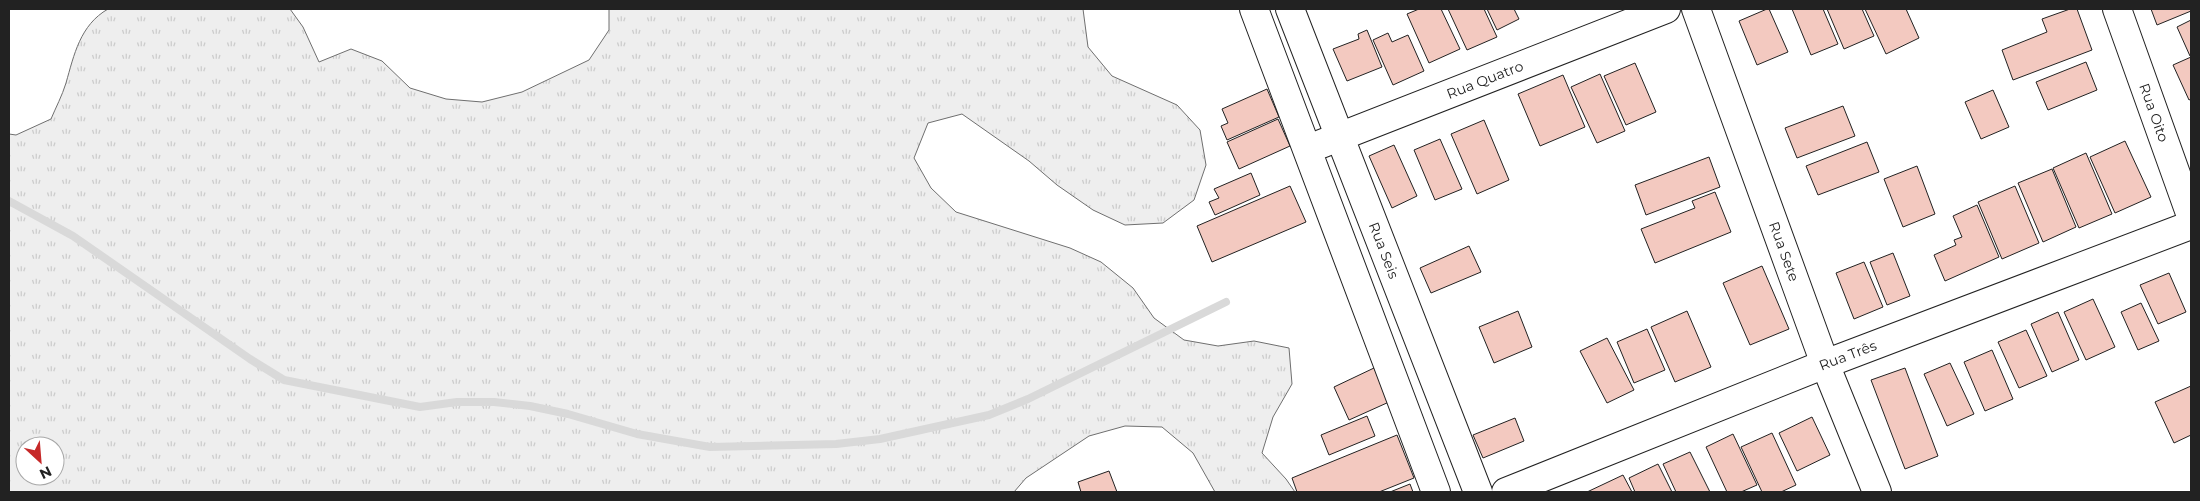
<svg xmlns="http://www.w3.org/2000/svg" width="2200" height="501" font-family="Montserrat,sans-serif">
<defs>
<pattern id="grass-tufts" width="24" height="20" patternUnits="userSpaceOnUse" patternTransform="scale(1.25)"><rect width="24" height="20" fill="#eee"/><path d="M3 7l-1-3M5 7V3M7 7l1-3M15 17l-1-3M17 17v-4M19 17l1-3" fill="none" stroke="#ccc"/></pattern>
</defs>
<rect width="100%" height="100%" fill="#fff"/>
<!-- grass -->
<path fill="url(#grass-tufts)" stroke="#6f6f6f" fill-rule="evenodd" d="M108,9H290L303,27L319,62L351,49L382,61L410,88L446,99L482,102L522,92L589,60L609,30V9H1083L1088,47L1112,76L1177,105L1200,130L1206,165L1194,200L1163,223L1125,225L1093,210L1057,185L1029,161L962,114L928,123L914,158L931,188L956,212L1070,248L1101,262L1133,288L1154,318L1184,340L1218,346L1254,341L1289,348L1292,384L1273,417L1262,453L1286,479L1295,492H1215L1193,453L1162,427L1125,426L1089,436L1026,478L1014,492H9V134L16,135L51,119C56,107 62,96 66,83C74,55 80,25 108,9ZM25,446H55V476H25Z"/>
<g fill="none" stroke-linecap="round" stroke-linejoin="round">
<!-- stream -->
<polyline stroke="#d9d9d9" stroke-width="8" points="9,201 73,236 250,359 284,380 420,407 457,402 494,402 530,406 568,414 637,434 710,447 836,444 880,439 989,415 1028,399 1226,302"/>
</g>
<!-- building -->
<g fill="#f3c9c0" stroke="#222">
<polygon points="1419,9 1441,9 1460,49 1429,63 1407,14"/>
<polygon points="1448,9 1484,9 1497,37 1467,50"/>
<polygon points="1487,9 1514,9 1519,19 1497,30"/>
<polygon points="1767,9 1769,9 1788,52 1757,65 1739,21"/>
<polygon points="1792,9 1823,9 1838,44 1811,55"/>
<polygon points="1827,9 1862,9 1874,36 1844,49"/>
<polygon points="1865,9 1906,9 1919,38 1886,54"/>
<polygon points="2070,9 2077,9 2092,50 2013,80 2002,50 2047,32 2042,19"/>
<polygon points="2151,9 2191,9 2191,11 2157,25"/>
<polygon points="2191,20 2191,55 2190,56 2177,27"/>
<polygon points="1367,30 1382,67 1347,81 1333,49 1359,39 1358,34"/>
<polygon points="1388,33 1392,42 1408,35 1424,71 1393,85 1373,40"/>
<polygon points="2191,57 2191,99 2189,100 2173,65"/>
<polygon points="2086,62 2097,90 2048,110 2036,82"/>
<polygon points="1635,63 1656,112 1626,125 1604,76"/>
<polygon points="1600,74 1625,131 1597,143 1571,87"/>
<polygon points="1563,75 1585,127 1540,146 1518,94"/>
<polygon points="1267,89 1279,117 1227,140 1221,126 1228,123 1222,109"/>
<polygon points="1993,90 2009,127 1981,139 1965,102"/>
<polygon points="1843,106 1855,136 1797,158 1785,128"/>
<polygon points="1278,119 1290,146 1239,169 1227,142"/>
<polygon points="1484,120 1509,180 1477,194 1451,134"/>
<polygon points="1440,139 1462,189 1435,200 1414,150"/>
<polygon points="2125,141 2151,197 2115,213 2090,157"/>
<polygon points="1867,142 1879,172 1818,195 1806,166"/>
<polygon points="1394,145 1417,196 1392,208 1369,156"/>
<polygon points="2086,153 2112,214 2079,228 2053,168"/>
<polygon points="1709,157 1720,187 1646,215 1635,185"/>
<polygon points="1917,166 1935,214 1903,227 1884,179"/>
<polygon points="2052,169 2076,227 2043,242 2018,183"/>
<polygon points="1251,173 1260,195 1215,215 1209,202 1219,198 1214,189"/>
<polygon points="1290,186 1306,222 1212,262 1197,226"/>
<polygon points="2015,186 2039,243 2002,259 1978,202"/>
<polygon points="1715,192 1731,232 1655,263 1641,229 1695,208 1692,201"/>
<polygon points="1977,205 1999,257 1945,281 1934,255 1956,245 1954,240 1962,237 1953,216"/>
<polygon points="1469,246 1481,272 1431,293 1420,268"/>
<polygon points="1893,253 1910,296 1887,305 1870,262"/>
<polygon points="1864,262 1883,307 1854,319 1836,273"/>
<polygon points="1762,266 1789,329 1750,345 1723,283"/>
<polygon points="2169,273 2186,312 2158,324 2140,285"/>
<polygon points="2093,299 2115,347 2086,360 2064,312"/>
<polygon points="2141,303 2159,341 2138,350 2121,312"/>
<polygon points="1518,311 1532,347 1494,363 1479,327"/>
<polygon points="1687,311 1711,367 1675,382 1651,327"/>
<polygon points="2058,312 2079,360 2052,372 2031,324"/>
<polygon points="1647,329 1665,370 1634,383 1617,342"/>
<polygon points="2026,330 2047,376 2019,388 1998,342"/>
<polygon points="1607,338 1634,390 1607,403 1580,351"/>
<polygon points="1992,350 2013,399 1985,411 1964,362"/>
<polygon points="1950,363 1974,414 1947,426 1924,374"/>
<polygon points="1374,368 1389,402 1349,420 1334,387"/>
<polygon points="1905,368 1938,456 1905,469 1871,380"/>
<polygon points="2191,386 2191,435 2174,443 2155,402"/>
<polygon points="1367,416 1375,436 1329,455 1321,435"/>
<polygon points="1812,417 1830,455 1797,471 1779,433"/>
<polygon points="1515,418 1524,441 1483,458 1473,435"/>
<polygon points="1772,433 1796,485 1781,492 1762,492 1741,447"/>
<polygon points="1733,434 1757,485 1741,492 1727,492 1706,447"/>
<polygon points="1397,435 1414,478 1379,492 1297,492 1292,478"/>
<polygon points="1690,452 1710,492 1676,492 1663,464"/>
<polygon points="1658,464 1672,492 1635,492 1629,478"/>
<polygon points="1109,471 1117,492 1081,492 1078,482"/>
<polygon points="1623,475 1632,492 1587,492"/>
<polygon points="1410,484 1413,492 1390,492"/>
</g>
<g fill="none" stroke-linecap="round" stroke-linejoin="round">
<!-- minor casing -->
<g stroke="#222" stroke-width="30">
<g id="minor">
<polyline points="1254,9 1436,492"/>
<path id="s1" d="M1290,9L1478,492"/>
<path id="s2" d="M1696,9L1825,364L1877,492"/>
<path id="s3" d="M2117,9L2191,216"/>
<path id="s4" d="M1321,144L1666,9"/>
<path id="s5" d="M1506,492L1825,364L2191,225"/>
</g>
</g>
<!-- minor -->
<use href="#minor" stroke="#fff" stroke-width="28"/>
</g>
<g text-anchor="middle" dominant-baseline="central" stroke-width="4" stroke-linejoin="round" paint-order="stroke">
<!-- street labels -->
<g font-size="14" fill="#222" stroke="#fff">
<text stroke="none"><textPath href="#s4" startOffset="176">Rua Quatro</textPath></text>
<text stroke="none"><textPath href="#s3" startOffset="110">Rua Oito</textPath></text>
<text stroke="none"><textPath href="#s1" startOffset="259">Rua Seis</textPath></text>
<text stroke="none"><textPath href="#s2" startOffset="258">Rua Sete</textPath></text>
<text stroke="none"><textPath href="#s5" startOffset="368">Rua Três</textPath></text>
</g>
</g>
<!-- border -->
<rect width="2200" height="501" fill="none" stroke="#222222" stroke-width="20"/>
<!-- north arrow -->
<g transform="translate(40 461) rotate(154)"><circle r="24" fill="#ffffff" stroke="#a7a7a7"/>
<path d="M0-4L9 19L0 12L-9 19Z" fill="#c62828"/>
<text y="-8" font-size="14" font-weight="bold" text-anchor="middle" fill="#222222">N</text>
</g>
</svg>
